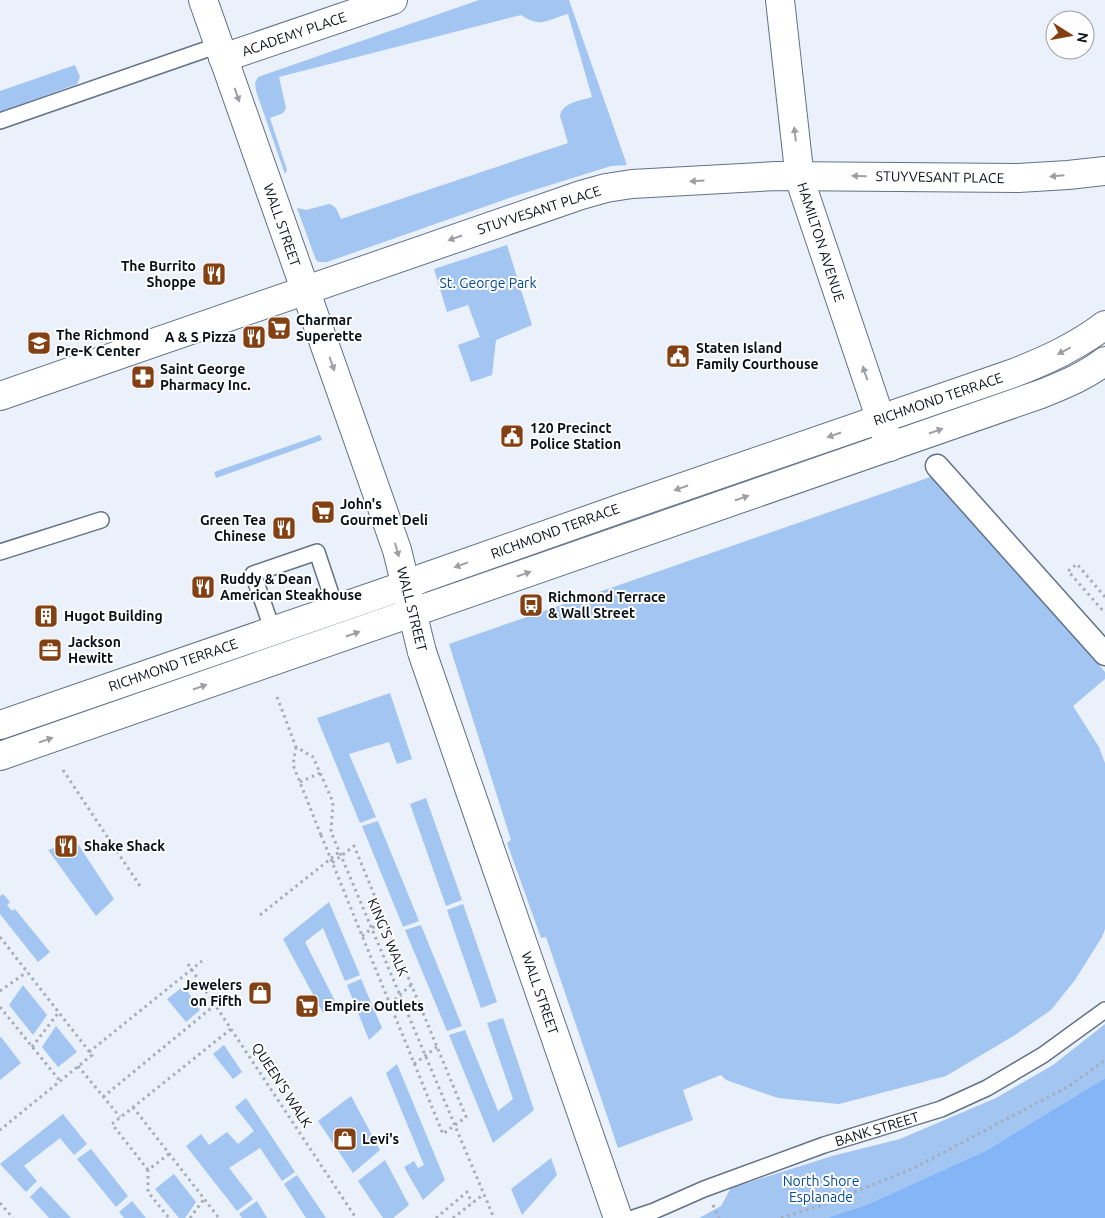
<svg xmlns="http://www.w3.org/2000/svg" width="1105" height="1218" font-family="Ubuntu,sans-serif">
<rect width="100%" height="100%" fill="#eaf1fb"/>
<!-- green -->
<g fill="#a3c5f2">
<path d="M479,0H569L627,165L611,166L515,196L327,262C322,262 319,263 316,260L297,208L306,210L329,204C337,206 338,213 341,219L568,143L560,116C562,102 581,101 592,97L568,14C548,19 541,29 521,15L279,77L286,108L283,113L270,118L287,170L285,174L256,91L255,83L258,77Z"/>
<polygon points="75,65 80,77 77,84 0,112 0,91"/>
<polygon points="507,245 532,325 496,340 492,375 471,382 458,345 480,337 468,305 447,312 434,269"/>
<polygon points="320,435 322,440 216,478 214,472"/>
<polygon points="936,475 1105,672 1105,679 1073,706 1099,747 1105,763 1105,929 1102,937 1075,980 1051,1010 1015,1035 946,1076 839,1104 778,1098 726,1080 721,1075 683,1090 693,1120 618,1148 546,937 541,938 507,843 511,840 449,644"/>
<polygon points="390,693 412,759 397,764 389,742 349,754 376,817 360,823 317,718"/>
<polygon points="426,798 462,900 446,906 410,804"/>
<polygon points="378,821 419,921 403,927 362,826"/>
<polygon points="76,841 114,899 96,916 48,850"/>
<polygon points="3,894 10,902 7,905 12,911 15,909 50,952 38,962 0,914 0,896"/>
<polygon points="329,902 360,975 345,981 323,928 305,942 337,1005 323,1013 283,939"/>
<polygon points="463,904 497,1002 481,1008 447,910"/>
<polygon points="421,925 462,1026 447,1031 405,930"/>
<polygon points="361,979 382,1028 369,1040 347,985"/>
<polygon points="23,985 47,1015 33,1035 9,1005"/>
<polygon points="184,986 200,1010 186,1022 167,999"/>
<polygon points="503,1018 534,1110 493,1143 449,1035 465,1030 498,1111 513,1099 487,1023"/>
<polygon points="1105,1024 1105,1078 987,1150 866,1205 826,1218 699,1218 721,1206 731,1188 832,1156 900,1139 996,1098 1053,1065"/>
<polygon points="56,1026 77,1052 58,1067 42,1047"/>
<polygon points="0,1037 1,1037 21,1063 0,1080"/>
<polygon points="224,1045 242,1072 233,1079 213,1054"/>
<polygon points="397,1064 445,1180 423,1200 404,1167 414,1161 418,1168 424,1165 386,1073"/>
<polygon points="351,1096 380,1150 353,1173 318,1121"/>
<polygon points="246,1098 295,1172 282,1181 260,1148 229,1168 253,1199 237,1211 186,1146 201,1134 209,1145 227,1132 238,1144 254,1131 235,1107"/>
<polygon points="63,1114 87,1144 74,1155 60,1138 24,1166 37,1181 26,1192 0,1164"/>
<polygon points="91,1149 128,1196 116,1207 77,1159"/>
<polygon points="551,1158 557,1175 522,1215 511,1189"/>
<polygon points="385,1160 409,1205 393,1218 383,1218 358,1181"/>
<polygon points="174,1174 196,1202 185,1218 179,1218 155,1189"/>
<polygon points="297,1175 326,1218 306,1218 284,1184"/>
<polygon points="41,1186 71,1218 49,1218 30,1197"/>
<polygon points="132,1201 146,1218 124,1218 119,1212"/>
<polygon points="257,1201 267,1218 242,1218 239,1214"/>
</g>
<!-- water -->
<polygon fill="#84b6f7" points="1105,1078 1105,1218 826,1218 866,1205 987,1150"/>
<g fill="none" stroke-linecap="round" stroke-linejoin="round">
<!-- service casing -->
<g stroke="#617187" stroke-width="18">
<g id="service">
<polyline points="0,121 219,45"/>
<polyline points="0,552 101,520"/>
<polyline points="273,631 253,574 317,552 336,609"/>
<polyline points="633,1218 654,1211 704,1189 824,1145 941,1109 987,1088 1043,1055 1105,1010"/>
</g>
</g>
<!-- pedestrian casing -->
<g stroke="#617187" stroke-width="25">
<polyline id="pedestrian" points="937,466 1105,654"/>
</g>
<!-- minor casing -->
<g stroke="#617187" stroke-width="30">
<g id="minor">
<polyline points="203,0 397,550 422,652"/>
<polyline points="780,0 798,162 803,189 890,447"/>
<polyline points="223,58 393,0"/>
<polyline points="0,396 581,195 606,188 632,184 777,176 1018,178 1068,175 1105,171"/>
<polyline points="488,843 618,1218"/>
</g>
</g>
<!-- secondary casing -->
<g stroke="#617187" stroke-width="30">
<g id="secondary">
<path d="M0,725L406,585L423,578L619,509L1011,374C1045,361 1076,347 1105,325"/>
<path d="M0,756L1041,394C1063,385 1086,376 1105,361"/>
</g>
</g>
<!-- path -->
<g stroke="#a5acb6" stroke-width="3" stroke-dasharray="2.5 4" stroke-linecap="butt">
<polyline points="1105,597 1077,564 1068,571 1105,613"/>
<polyline points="277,697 296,747 313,757 333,802 331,832 494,1218"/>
<polyline points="296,747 293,765 321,835"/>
<polyline points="63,770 140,886"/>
<polyline points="300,782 320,773"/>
<polyline points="260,915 339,852"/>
<polyline points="0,937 92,1055 0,1130"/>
<polyline points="188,964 356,1218"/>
<polyline points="0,991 27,972"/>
<polyline points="0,1007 60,1081"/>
<polyline points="32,1047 59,1012"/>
<polyline points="89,1052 202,961"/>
<polyline points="78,1066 120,1117"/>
<polyline points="103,1097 215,1005"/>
<polyline points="133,1107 219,1218"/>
<polyline points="169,1154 148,1170 148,1192 169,1218"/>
<polyline points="148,1170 112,1124 231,1029"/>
<polyline points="0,1203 13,1218"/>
<polyline points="713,1205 719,1218"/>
<polyline points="190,1218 204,1199"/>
<polyline points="436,1218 467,1192 472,1203"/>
<polyline points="453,1218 484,1194"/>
<polyline points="781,1218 822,1205 912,1169 1069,1086 1105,1060"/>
</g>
<!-- service -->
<use href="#service" stroke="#fff" stroke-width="15"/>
<!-- pedestrian -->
<use href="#pedestrian" stroke="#fff" stroke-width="22"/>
<!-- minor -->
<use href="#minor" stroke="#fff" stroke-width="28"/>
<!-- secondary -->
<use href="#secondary" stroke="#fff" stroke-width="28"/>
<!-- minor-bridge casing -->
<g stroke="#617187" stroke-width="30" stroke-linecap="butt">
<polyline id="minor-bridge" points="422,652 488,843"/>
</g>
<!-- path-bridge -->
<g stroke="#a5acb6" stroke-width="3" stroke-dasharray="2.5 4" stroke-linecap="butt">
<polyline points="321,835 443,1134 466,1117 354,846 332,863"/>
<polyline points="362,936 384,919"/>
<polyline points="390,1004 411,985"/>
<polyline points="414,1064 437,1047"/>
</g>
<!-- minor-bridge -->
<use href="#minor-bridge" stroke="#fff" stroke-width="28"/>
</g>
<!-- one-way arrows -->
<defs><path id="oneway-solid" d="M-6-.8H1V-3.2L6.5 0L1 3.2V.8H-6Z" transform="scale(1.25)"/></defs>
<g fill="#9d9fa2">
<use href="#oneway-solid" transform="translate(237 95) rotate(71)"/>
<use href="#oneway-solid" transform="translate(795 134) rotate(-97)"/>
<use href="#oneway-solid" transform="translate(859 176) rotate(-179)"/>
<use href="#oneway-solid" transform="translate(1057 176) rotate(175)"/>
<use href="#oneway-solid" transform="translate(697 181) rotate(177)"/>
<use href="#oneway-solid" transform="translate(455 238) rotate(161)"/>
<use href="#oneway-solid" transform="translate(1064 351) rotate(152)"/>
<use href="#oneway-solid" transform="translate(332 364) rotate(70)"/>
<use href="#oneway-solid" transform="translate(865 373) rotate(-109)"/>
<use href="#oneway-solid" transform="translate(936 431) rotate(-19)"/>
<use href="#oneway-solid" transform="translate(834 435) rotate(161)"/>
<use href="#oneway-solid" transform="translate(681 488) rotate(161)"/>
<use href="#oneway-solid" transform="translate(742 498) rotate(-19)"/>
<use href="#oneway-solid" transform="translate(397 550) rotate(74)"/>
<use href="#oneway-solid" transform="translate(461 565) rotate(160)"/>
<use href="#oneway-solid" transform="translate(524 574) rotate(-19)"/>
<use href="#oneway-solid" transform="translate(353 634) rotate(-19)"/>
<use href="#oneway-solid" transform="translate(200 687) rotate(-19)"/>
<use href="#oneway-solid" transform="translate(46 740) rotate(-19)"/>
</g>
<!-- icons -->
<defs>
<g id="restaurant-square" transform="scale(1.25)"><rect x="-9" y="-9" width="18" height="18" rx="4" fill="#834012" stroke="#fefefe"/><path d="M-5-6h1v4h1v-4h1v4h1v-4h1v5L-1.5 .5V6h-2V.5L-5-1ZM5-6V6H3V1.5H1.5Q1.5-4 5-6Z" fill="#fff"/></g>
<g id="supermarket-square" transform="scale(1.25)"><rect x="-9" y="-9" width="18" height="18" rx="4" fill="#834012" stroke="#fefefe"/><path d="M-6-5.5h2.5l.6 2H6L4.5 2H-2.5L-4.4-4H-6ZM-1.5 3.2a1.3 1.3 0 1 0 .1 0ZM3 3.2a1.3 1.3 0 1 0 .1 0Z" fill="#fff"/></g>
<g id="school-square" transform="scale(1.25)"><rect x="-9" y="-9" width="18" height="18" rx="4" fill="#834012" stroke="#fefefe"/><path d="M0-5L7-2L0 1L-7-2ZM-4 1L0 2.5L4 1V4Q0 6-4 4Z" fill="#fff"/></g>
<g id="civic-square" transform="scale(1.25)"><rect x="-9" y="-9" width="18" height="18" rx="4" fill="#834012" stroke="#fefefe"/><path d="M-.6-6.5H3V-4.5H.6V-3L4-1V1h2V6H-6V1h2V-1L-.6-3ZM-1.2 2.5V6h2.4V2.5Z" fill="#fff"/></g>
<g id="pharmacy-square" transform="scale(1.25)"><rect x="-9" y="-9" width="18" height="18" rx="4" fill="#834012" stroke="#fefefe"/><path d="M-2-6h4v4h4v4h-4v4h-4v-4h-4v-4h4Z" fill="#fff"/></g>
<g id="bus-square" transform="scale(1.25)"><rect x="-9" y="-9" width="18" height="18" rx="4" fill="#834012" stroke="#fefefe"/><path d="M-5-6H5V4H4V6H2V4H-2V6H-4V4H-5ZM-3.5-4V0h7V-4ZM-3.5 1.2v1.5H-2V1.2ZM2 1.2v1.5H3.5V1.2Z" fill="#fff"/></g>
<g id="building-square" transform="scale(1.25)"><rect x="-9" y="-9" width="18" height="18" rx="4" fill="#834012" stroke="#fefefe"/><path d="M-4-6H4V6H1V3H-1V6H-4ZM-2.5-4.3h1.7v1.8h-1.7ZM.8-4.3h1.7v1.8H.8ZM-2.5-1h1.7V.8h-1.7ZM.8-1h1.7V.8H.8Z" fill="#fff"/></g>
<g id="office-square" transform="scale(1.25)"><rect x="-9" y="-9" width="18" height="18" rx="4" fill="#834012" stroke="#fefefe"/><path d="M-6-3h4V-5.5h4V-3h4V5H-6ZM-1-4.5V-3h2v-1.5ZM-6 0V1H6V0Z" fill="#fff"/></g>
<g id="shop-square" transform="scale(1.25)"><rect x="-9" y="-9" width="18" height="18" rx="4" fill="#834012" stroke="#fefefe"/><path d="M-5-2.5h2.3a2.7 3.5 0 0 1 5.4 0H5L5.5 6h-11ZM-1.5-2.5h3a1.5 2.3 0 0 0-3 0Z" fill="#fff"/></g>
</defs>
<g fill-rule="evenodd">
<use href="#restaurant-square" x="214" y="274"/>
<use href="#supermarket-square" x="279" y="328"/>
<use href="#restaurant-square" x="254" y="337"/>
<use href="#school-square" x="39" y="343"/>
<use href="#civic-square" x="678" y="356"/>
<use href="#pharmacy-square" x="143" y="377"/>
<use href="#civic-square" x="512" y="436"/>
<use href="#supermarket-square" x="323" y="512"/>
<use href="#restaurant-square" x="284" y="528"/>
<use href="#restaurant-square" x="203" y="587"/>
<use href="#bus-square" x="531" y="605"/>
<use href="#building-square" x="46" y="616"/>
<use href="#office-square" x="50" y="650"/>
<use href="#restaurant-square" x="66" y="846"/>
<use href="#shop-square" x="260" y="993"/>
<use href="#supermarket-square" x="307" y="1006"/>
<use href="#shop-square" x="345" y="1139"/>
</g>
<g text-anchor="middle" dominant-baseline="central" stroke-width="4" stroke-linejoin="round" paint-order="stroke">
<!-- street labels -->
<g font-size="14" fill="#090f17" stroke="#fefefe">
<text transform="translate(294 34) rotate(-19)">ACADEMY PLACE</text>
<text transform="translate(940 177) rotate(1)">STUYVESANT PLACE</text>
<text transform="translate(539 210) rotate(-18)">STUYVESANT PLACE</text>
<text transform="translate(282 225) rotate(71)">WALL STREET</text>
<text transform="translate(821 242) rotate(72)">HAMILTON AVENUE</text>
<text transform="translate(938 399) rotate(-19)">RICHMOND TERRACE</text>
<text transform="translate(555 531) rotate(-20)">RICHMOND TERRACE</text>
<text transform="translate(412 609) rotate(76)">WALL STREET</text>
<text transform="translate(173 665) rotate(-19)">RICHMOND TERRACE</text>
<text transform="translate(388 937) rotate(67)">KING'S WALK</text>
<text transform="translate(540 993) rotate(71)">WALL STREET</text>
<text transform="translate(282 1085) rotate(57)">QUEEN'S WALK</text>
<text transform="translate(877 1129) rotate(-17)">BANK STREET</text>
</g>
<!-- poi labels -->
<g font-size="14" font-weight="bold" fill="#090f17" stroke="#fefefe" text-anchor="start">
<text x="196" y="266" text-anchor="end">The Burrito<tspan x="196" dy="16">Shoppe</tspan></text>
<text x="296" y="320">Charmar<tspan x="296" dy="16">Superette</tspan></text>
<text x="56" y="335">The Richmond<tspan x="56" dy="16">Pre-K Center</tspan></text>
<text x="236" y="337" text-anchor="end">A &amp; S Pizza</text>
<text x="696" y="348">Staten Island<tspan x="696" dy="16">Family Courthouse</tspan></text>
<text x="160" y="369">Saint George<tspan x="160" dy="16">Pharmacy Inc.</tspan></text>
<text x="530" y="428">120 Precinct<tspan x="530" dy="16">Police Station</tspan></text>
<text x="340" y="504">John's<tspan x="340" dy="16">Gourmet Deli</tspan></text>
<text x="266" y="520" text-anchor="end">Green Tea<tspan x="266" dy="16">Chinese</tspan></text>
<text x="220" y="579">Ruddy &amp; Dean<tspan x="220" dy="16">American Steakhouse</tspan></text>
<text x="548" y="597">Richmond Terrace<tspan x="548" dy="16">&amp; Wall Street</tspan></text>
<text x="64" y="616">Hugot Building</text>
<text x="68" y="642">Jackson<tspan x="68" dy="16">Hewitt</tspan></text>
<text x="84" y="846">Shake Shack</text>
<text x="242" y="985" text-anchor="end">Jewelers<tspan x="242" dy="16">on Fifth</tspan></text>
<text x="324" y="1006">Empire Outlets</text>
<text x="362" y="1139">Levi's</text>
</g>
<!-- park labels -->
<g font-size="14" fill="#034995" stroke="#fefefe">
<text x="488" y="283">St. George Park</text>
<text x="821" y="1181">North Shore<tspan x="821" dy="16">Esplanade</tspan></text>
</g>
</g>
<!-- north arrow -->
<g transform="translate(1070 35) rotate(101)"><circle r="24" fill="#fefefe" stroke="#9c9ea2"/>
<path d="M0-4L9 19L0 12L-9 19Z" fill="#834012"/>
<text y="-8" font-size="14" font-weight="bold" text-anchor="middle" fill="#090f17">N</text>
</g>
</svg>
